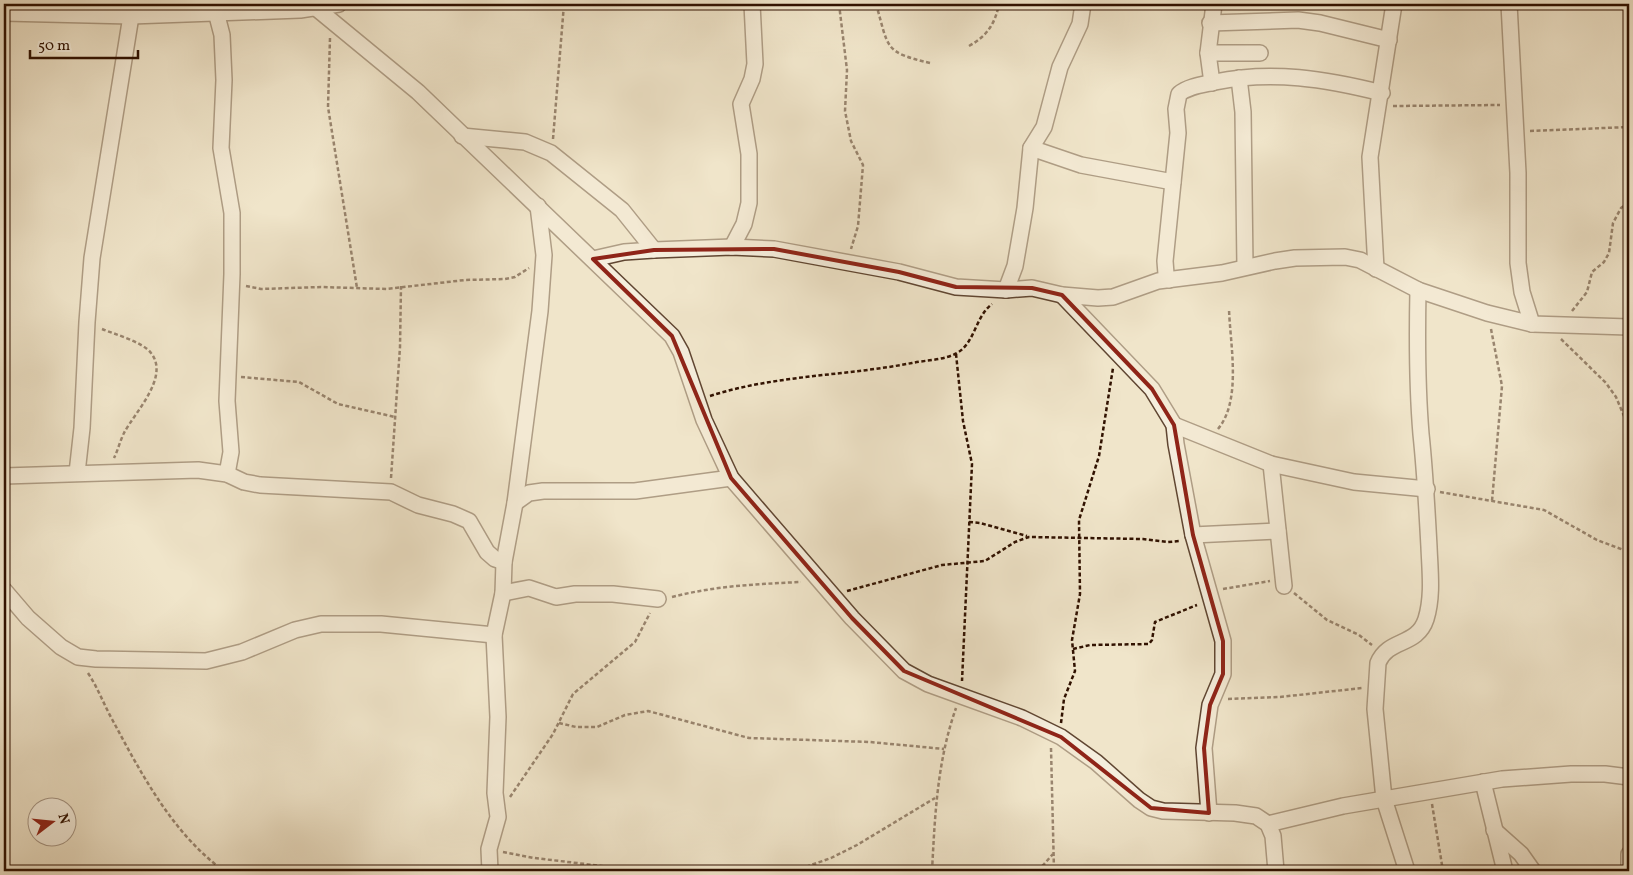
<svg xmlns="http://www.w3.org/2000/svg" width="1633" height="875" font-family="Vollkorn,serif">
<rect width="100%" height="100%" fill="#f0e5ca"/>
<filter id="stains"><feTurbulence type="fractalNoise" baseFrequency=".004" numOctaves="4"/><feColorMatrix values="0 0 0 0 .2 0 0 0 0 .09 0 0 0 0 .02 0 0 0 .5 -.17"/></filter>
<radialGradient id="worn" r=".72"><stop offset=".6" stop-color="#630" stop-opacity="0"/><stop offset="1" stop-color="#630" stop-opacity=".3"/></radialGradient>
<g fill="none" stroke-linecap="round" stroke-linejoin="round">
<!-- minor casing -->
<g stroke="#604632" stroke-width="18">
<g id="minor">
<polyline points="209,4 216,12 222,35 224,80 221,148 232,213 232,274 227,401 231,452 227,474"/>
<polyline points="1509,4 1518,173 1518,263 1522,292 1532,324"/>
<polyline points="316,8 418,92 672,336 681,352 704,420 731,478 852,618 904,671 928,684 1022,718 1061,737 1096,762 1139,800 1151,808 1163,811 1235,813 1256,816 1268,824 1273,836 1276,871"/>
<polyline points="4,13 131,16 300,10 339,4"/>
<polyline points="1210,23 1298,20 1320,23 1389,40"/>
<polyline points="1208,53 1260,53"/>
<polyline points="1239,78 1243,112 1245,267"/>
<polyline points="1212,83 1208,53 1214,4"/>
<polyline points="462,136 525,142 551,153 622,210 654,250"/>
<polyline points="1031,148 1081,165 1173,182"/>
<polyline points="732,247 744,224 749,203 749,154 741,104 752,79 755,64 752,4"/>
<polyline points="593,259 624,252 654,250 732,247 774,249 899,272 956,287 1006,290 1032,288 1062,295 1098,298 1113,297 1158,281 1222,273 1275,261 1295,258 1345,257 1360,260 1418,290 1487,313 1532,324 1629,327"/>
<polyline points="1376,269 1370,157 1394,4"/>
<path d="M1169,280L1166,274L1165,261L1178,133L1176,109L1179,94C1189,86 1202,85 1215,82C1272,70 1326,79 1382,93"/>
<polyline points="1006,290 1015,266 1025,208 1031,148 1044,127 1060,67 1080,24 1083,4"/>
<polyline points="1062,295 1152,389 1174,425 1176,444 1193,535 1223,641 1223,674 1210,705 1204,748 1209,813"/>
<polyline points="1174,425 1271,464 1354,482 1427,489"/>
<polyline points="1271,464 1284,586"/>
<polyline points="77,473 82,428 87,322 92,258 131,16"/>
<polyline points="4,476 198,470 227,474 244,482 260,485 391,492 418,505 453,514 469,521 487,552 495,559 504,562"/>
<polyline points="515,503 529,493 543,491 635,491 731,478"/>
<polyline points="1193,535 1278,531"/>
<polyline points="4,590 28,618 61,647 78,657 96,659 206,661 242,652 295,630 321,624 381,624 494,635"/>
<polyline points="503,593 529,588 556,597 575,594 613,594 658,599"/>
<polyline points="1483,782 1505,871"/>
<polyline points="1268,824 1343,806 1502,779 1571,774 1605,774 1629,777"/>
<polyline points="1494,830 1521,854 1533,871"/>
<polyline points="490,871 489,849 498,817 495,793 498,717 494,635 503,593 504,562 515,503 540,311 544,255 538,206"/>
<path d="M1407,871L1384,799L1375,709L1378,663C1388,638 1417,647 1426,619C1433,596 1430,572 1429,547C1427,509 1425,472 1421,434C1417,386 1417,338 1418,290"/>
<polyline points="1629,871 1629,854"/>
</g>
</g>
<!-- path -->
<g stroke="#301100" stroke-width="2.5" stroke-dasharray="4 2.5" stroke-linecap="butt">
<polyline points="839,4 847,70 845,111 851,141 863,165 858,226 851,249"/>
<path d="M876,4C889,48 883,52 930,63"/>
<polyline points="330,38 328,107 357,288"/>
<path d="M969,46C987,36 995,24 999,4"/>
<polyline points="1393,106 1500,105"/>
<polyline points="1530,131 1629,127"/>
<polyline points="553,139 564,4"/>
<polyline points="246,286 261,289 321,287 387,289 465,280 505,279 515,277 529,268"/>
<polyline points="1572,311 1587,292 1592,272 1604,262 1609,253 1613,223 1621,208 1629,202"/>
<path d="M102,329C114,334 143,342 151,353C170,377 135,412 124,433C120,441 118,450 114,458"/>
<polyline points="1491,329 1502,386 1492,501"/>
<polyline points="1561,339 1606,383 1616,397 1629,428"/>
<polyline points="956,354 963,421 972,464 962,681"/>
<polyline points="241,377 299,382 338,404 395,417"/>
<path d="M710,396C775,375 845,376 912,363C926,360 945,360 957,353C975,343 975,317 992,304"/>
<path d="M1218,429C1242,400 1230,344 1229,309"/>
<polyline points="391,478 400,347 401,286"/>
<polyline points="1440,492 1544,510 1597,540 1629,552"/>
<polyline points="969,522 980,523 1027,536"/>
<polyline points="1223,589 1270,581"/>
<polyline points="847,591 942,565 985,561 1015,542 1029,537 1143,539 1168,542 1180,541"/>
<polyline points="1294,593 1327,620 1359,635 1372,645"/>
<path d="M672,597C714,586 757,584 801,582"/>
<polyline points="1073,649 1090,645 1149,644 1152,640 1155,622 1197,605"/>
<path d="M88,673C98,688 104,705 113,721C142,775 173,834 224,871"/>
<polyline points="1228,699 1280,697 1362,688"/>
<polyline points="559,723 576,727 597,727 625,715 648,711 749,738 870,742 944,749"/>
<polyline points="1061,723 1064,699 1075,671 1072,640 1080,594 1079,520 1099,456 1113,368"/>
<polyline points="1051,748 1054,871"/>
<polyline points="510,797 553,734 573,694 635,642 650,613"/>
<polyline points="1432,804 1443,871"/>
<polyline points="503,852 534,858 645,871"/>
<polyline points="794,871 831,858 857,845 935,798"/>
<path d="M932,871C935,815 937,762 956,708"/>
<polyline points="1038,871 1053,854"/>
</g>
<!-- minor -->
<use href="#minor" stroke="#f5eedd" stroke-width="15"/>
</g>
<!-- marked area -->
<path d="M0 0H1633V875H0ZM774,249L899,272L956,287L1032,288L1062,295L1152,389L1174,425L1193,535L1223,641V674L1210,705L1204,748L1209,813L1151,808L1061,737L904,671L852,618L731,478L672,336L593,259L654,250Z" fill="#f0e5ca" fill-opacity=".55" fill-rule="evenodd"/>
<path fill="none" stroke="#8f2418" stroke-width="4" stroke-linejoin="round" d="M774,249L899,272L956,287L1032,288L1062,295L1152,389L1174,425L1193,535L1223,641V674L1210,705L1204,748L1209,813L1151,808L1061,737L904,671L852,618L731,478L672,336L593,259L654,250Z"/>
<!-- margin -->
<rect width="1633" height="875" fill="none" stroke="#f0e5ca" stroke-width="20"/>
<rect x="5" y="5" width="1623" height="865" fill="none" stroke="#301100" stroke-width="2.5"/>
<rect x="10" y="10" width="1613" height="855" fill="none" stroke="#301100"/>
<!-- north arrow -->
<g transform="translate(52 822) rotate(74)"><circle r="24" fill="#f5eedd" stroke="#a69685"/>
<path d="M0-4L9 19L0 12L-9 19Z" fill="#8f2418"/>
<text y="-8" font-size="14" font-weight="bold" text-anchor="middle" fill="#301100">N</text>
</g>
<!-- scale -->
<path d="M30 50v8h108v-8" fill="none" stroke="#301100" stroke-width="2.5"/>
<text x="38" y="50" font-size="15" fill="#301100" stroke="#f5eedd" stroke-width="4" paint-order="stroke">50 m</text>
<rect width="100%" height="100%" filter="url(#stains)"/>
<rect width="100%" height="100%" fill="url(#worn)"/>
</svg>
